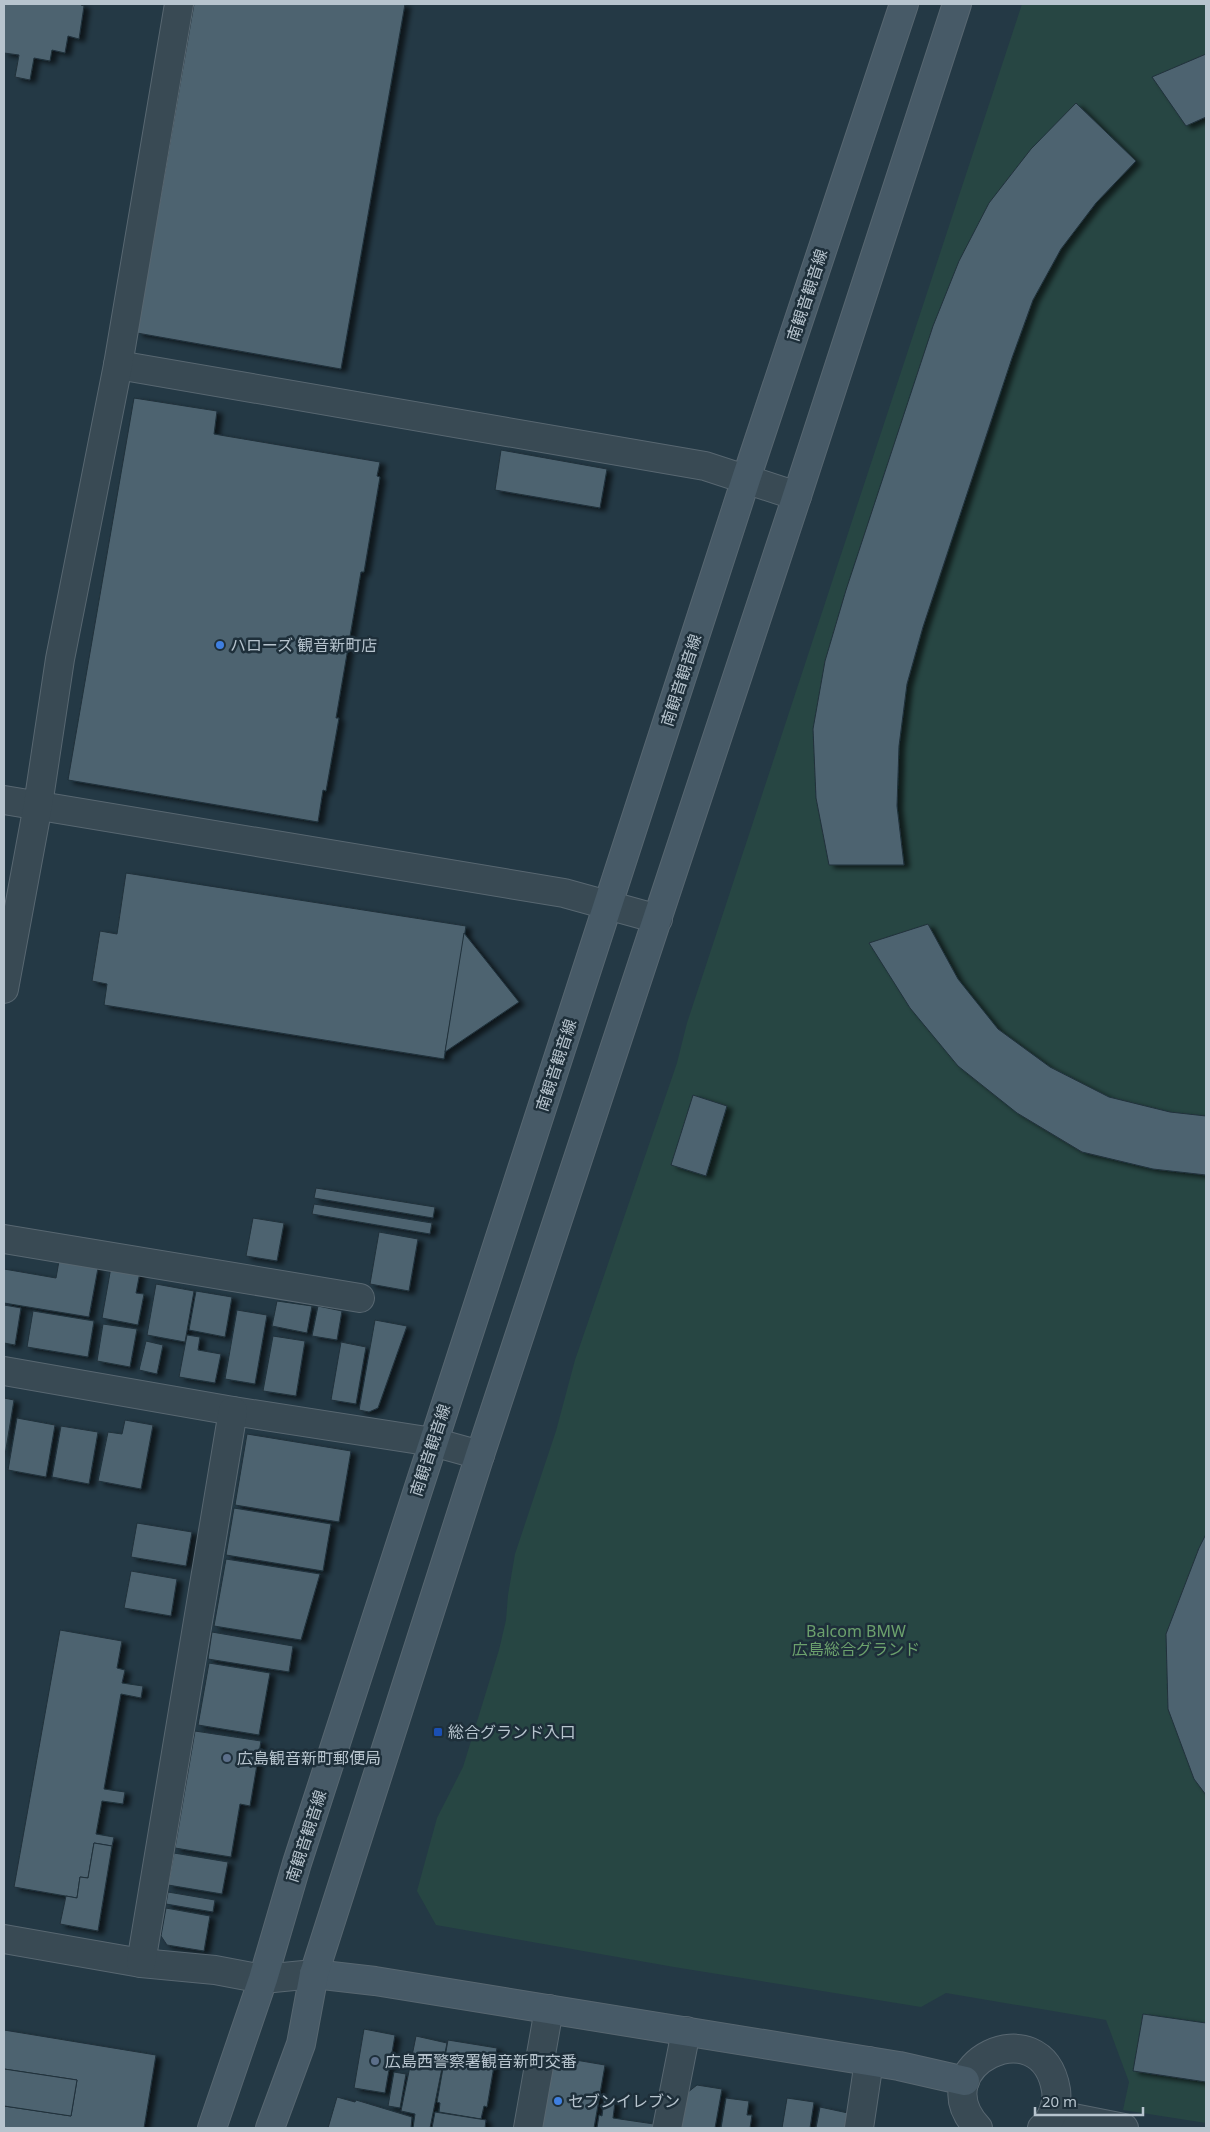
<svg xmlns="http://www.w3.org/2000/svg" width="1210" height="2132" font-family="'Noto Sans','Noto Sans JP',sans-serif">
<defs>
<filter id="shadow"><feDropShadow dx="5.5" dy="3" stdDeviation="2.5" flood-color="#0009"/></filter>
</defs>
<rect width="100%" height="100%" fill="#243945"/>
<!-- green -->
<polygon fill="#274643" points="1022,4 1206,4 1206,2123 1123,2110 1129,2082 1106,2020 946,1993 921,2007 674,1967 436,1925 417,1891 437,1818 463,1767 499,1650 506,1620 508,1595 515,1554 556,1431 575,1360 677,1063 687,1023"/>
<!-- building -->
<g fill="#4d6370" stroke="#20313b" filter="url(#shadow)">
<polygon points="4,4 81,4 81,5 84,6 79,39 68,36 65,53 52,50 50,61 34,58 30,80 15,77 19,55 4,53"/>
<polygon points="194,4 405,4 341,369 137,333"/>
<polygon points="1206,54 1206,117 1186,126 1152,77"/>
<polygon points="1076,103 1136,161 1096,203 1061,249 1033,300 1012,358 923,627 907,684 899,746 897,806 904,865 829,865 816,798 813,729 825,661 846,590 933,326 959,261 989,203 1031,149"/>
<polygon points="134,398 217,411 214,434 380,462 377,476 380,477 364,572 361,572 336,718 339,718 326,791 323,790 318,822 68,780"/>
<polygon points="501,450 607,469 600,508 495,490"/>
<polygon points="126,873 466,926 444,1059 104,1005 107,984 92,981 100,931 117,934"/>
<polygon points="928,924 958,979 998,1029 1050,1067 1109,1097 1170,1112 1206,1116 1206,1175 1153,1169 1082,1152 1017,1113 958,1066 910,1008 869,943"/>
<polygon points="464,933 519,1002 445,1052"/>
<polygon points="693,1095 727,1106 706,1176 671,1165"/>
<polygon points="316,1188 435,1207 433,1218 314,1198"/>
<polygon points="314,1204 432,1223 430,1234 312,1214"/>
<polygon points="253,1218 284,1223 277,1261 246,1256"/>
<polygon points="379,1232 418,1239 409,1291 370,1284"/>
<polygon points="59,1261 98,1268 89,1317 4,1303 4,1269 56,1278"/>
<polygon points="111,1267 140,1272 136,1293 144,1294 138,1325 102,1318"/>
<polygon points="156,1284 194,1291 185,1342 147,1335"/>
<polygon points="196,1291 232,1297 225,1337 189,1330"/>
<polygon points="277,1301 312,1306 307,1333 272,1326"/>
<polygon points="4,1305 21,1308 15,1345 4,1343"/>
<polygon points="318,1306 342,1311 337,1340 312,1336"/>
<polygon points="237,1310 267,1315 255,1384 225,1379"/>
<polygon points="33,1311 94,1321 88,1357 27,1347"/>
<polygon points="375,1320 407,1326 378,1408 369,1412 359,1410"/>
<polygon points="103,1324 137,1329 130,1367 97,1361"/>
<polygon points="187,1335 200,1337 198,1350 221,1354 215,1383 179,1377"/>
<polygon points="273,1336 305,1341 296,1396 263,1391"/>
<polygon points="146,1341 163,1345 157,1374 139,1370"/>
<polygon points="341,1342 366,1347 356,1404 331,1400"/>
<polygon points="4,1398 14,1400 5,1455 4,1455"/>
<polygon points="17,1418 55,1425 46,1477 8,1470"/>
<polygon points="125,1420 153,1425 141,1489 98,1481 108,1432 122,1434"/>
<polygon points="61,1426 98,1432 89,1484 52,1477"/>
<polygon points="247,1434 351,1451 339,1522 235,1505"/>
<polygon points="234,1508 331,1524 323,1571 226,1555"/>
<polygon points="137,1523 192,1532 186,1566 131,1557"/>
<polygon points="1206,1534 1206,1795 1194,1779 1168,1709 1166,1634 1199,1548"/>
<polygon points="226,1559 320,1574 301,1640 214,1626"/>
<polygon points="131,1571 177,1579 171,1616 124,1608"/>
<polygon points="60,1630 122,1641 117,1668 125,1670 122,1683 143,1686 141,1698 121,1694 104,1789 125,1792 123,1804 102,1801 96,1834 114,1837 112,1846 94,1843 88,1878 80,1877 77,1898 14,1887"/>
<polygon points="212,1632 293,1646 289,1672 208,1659"/>
<polygon points="209,1663 270,1673 259,1735 198,1725"/>
<polygon points="195,1731 261,1741 250,1806 240,1804 231,1857 175,1848"/>
<polygon points="94,1843 112,1846 98,1931 60,1924 66,1896 77,1898 80,1877 88,1878"/>
<polygon points="174,1853 228,1862 222,1894 168,1885"/>
<polygon points="168,1892 215,1900 213,1912 166,1904"/>
<polygon points="166,1908 210,1916 204,1951 167,1945 161,1936"/>
<polygon points="1143,2014 1206,2023 1206,2082 1133,2071"/>
<polygon points="364,2029 395,2035 385,2093 354,2088"/>
<polygon points="4,2030 156,2055 144,2128 4,2128 4,2106 71,2116 77,2080 4,2069"/>
<polygon points="416,2036 447,2043 430,2128 413,2128 415,2114 401,2111"/>
<polygon points="448,2040 497,2048 487,2107 484,2106 481,2119 439,2112 440,2103 437,2102"/>
<polygon points="552,2056 605,2065 594,2128 539,2128"/>
<polygon points="4,2069 77,2080 71,2116 4,2106"/>
<polygon points="394,2072 406,2074 400,2108 388,2106"/>
<polygon points="697,2085 722,2089 715,2128 678,2128 683,2096"/>
<polygon points="337,2097 355,2102 356,2100 412,2117 411,2128 328,2128"/>
<polygon points="726,2098 749,2101 747,2115 752,2115 750,2128 721,2128"/>
<polygon points="787,2098 814,2102 810,2128 782,2128"/>
<polygon points="604,2100 615,2102 613,2118 654,2124 653,2128 597,2128 599,2115 602,2116"/>
<polygon points="820,2107 848,2113 845,2128 816,2128"/>
<polygon points="435,2112 486,2120 485,2128 432,2128"/>
</g>
<g fill="none" stroke-linecap="round" stroke-linejoin="round">
<!-- street casing -->
<g stroke="#586771" stroke-width="30">
<g id="street">
<polyline points="118,365 705,466 797,496"/>
<polyline points="4,800 564,893 658,919"/>
<polyline points="4,989 38,805 60,659 118,365 179,4"/>
<polyline points="4,1239 360,1298"/>
<polyline points="4,1371 233,1411 433,1442 480,1455"/>
<polyline points="4,1939 141,1963 215,1970 263,1979 314,1974"/>
<polyline points="141,1963 233,1411"/>
<polyline points="1053,2114 1124,2128"/>
<polyline points="528,2128 549,2009"/>
<polyline points="667,2128 686,2031"/>
<polyline points="859,2128 869,2061"/>
<path d="M978,2128C920,2066 1042,2006 1056,2090C1058,2103 1052,2120 1042,2128"/>
</g>
</g>
<!-- secondary casing -->
<g stroke="#586771" stroke-width="30">
<g id="secondary">
<polyline points="314,1974 375,1981 899,2066 965,2081"/>
<polyline points="212,2128 263,1979 297,1863 746,479 904,4"/>
<polyline points="270,2128 301,2044 314,1974 480,1455 797,496 957,4"/>
</g>
</g>
<!-- street -->
<use href="#street" stroke="#394a54" stroke-width="28"/>
<!-- secondary -->
<use href="#secondary" stroke="#475a67" stroke-width="28"/>
</g>
<!-- markers -->
<g fill="#3f7fe0" stroke="#1e2f3a" stroke-width="2">
<circle cx="220" cy="645" r="5"/>
<circle cx="558" cy="2101" r="5"/>
</g>
<rect fill="#1a4fb4" stroke="#1e2f3a" stroke-width="2" x="433" y="1727" width="10" height="10" rx="2.5"/>
<g fill="#5c6f8a" stroke="#1e2f3a" stroke-width="2">
<circle cx="227" cy="1758" r="5"/>
<circle cx="375" cy="2061" r="5"/>
</g>
<g text-anchor="middle" dominant-baseline="central" stroke-width="5" stroke-linejoin="round" paint-order="stroke">
<!-- street labels -->
<g font-size="16" fill="#b7c4ce" stroke="#1e2f3a">
<text transform="translate(807 295) rotate(-72)">南観音観音線</text>
<text transform="translate(681 680) rotate(-72)">南観音観音線</text>
<text transform="translate(556 1065) rotate(-72)">南観音観音線</text>
<text transform="translate(430 1450) rotate(-72)">南観音観音線</text>
<text transform="translate(306 1836) rotate(-72)">南観音観音線</text>
</g>
<!-- poi labels -->
<g font-size="16" fill="#b7c4ce" stroke="#1e2f3a" text-anchor="start">
<text x="230" y="645">ハローズ 観音新町店</text>
<text x="448" y="1732">総合グランド入口</text>
<text x="237" y="1758">広島観音新町郵便局</text>
<text x="385" y="2061">広島西警察署観音新町交番</text>
<text x="568" y="2101">セブンイレブン</text>
</g>
<!-- park labels -->
<g font-size="16" fill="#6ca16d" stroke="#1e2f3a">
<text x="856" y="1631">Balcom BMW<tspan x="856" dy="18">広島総合グランド</tspan></text>
</g>
</g>
<!-- border -->
<rect width="1210" height="2132" fill="none" stroke="#b7c4ce" stroke-width="10"/>
<!-- scale -->
<path d="M1035 2107v8h108v-8" fill="none" stroke="#b7c4ce" stroke-width="2.5"/>
<text x="1042" y="2107" font-size="15" fill="#b7c4ce" stroke="#1e2f3a" stroke-width="4" paint-order="stroke">20 m</text>
</svg>
